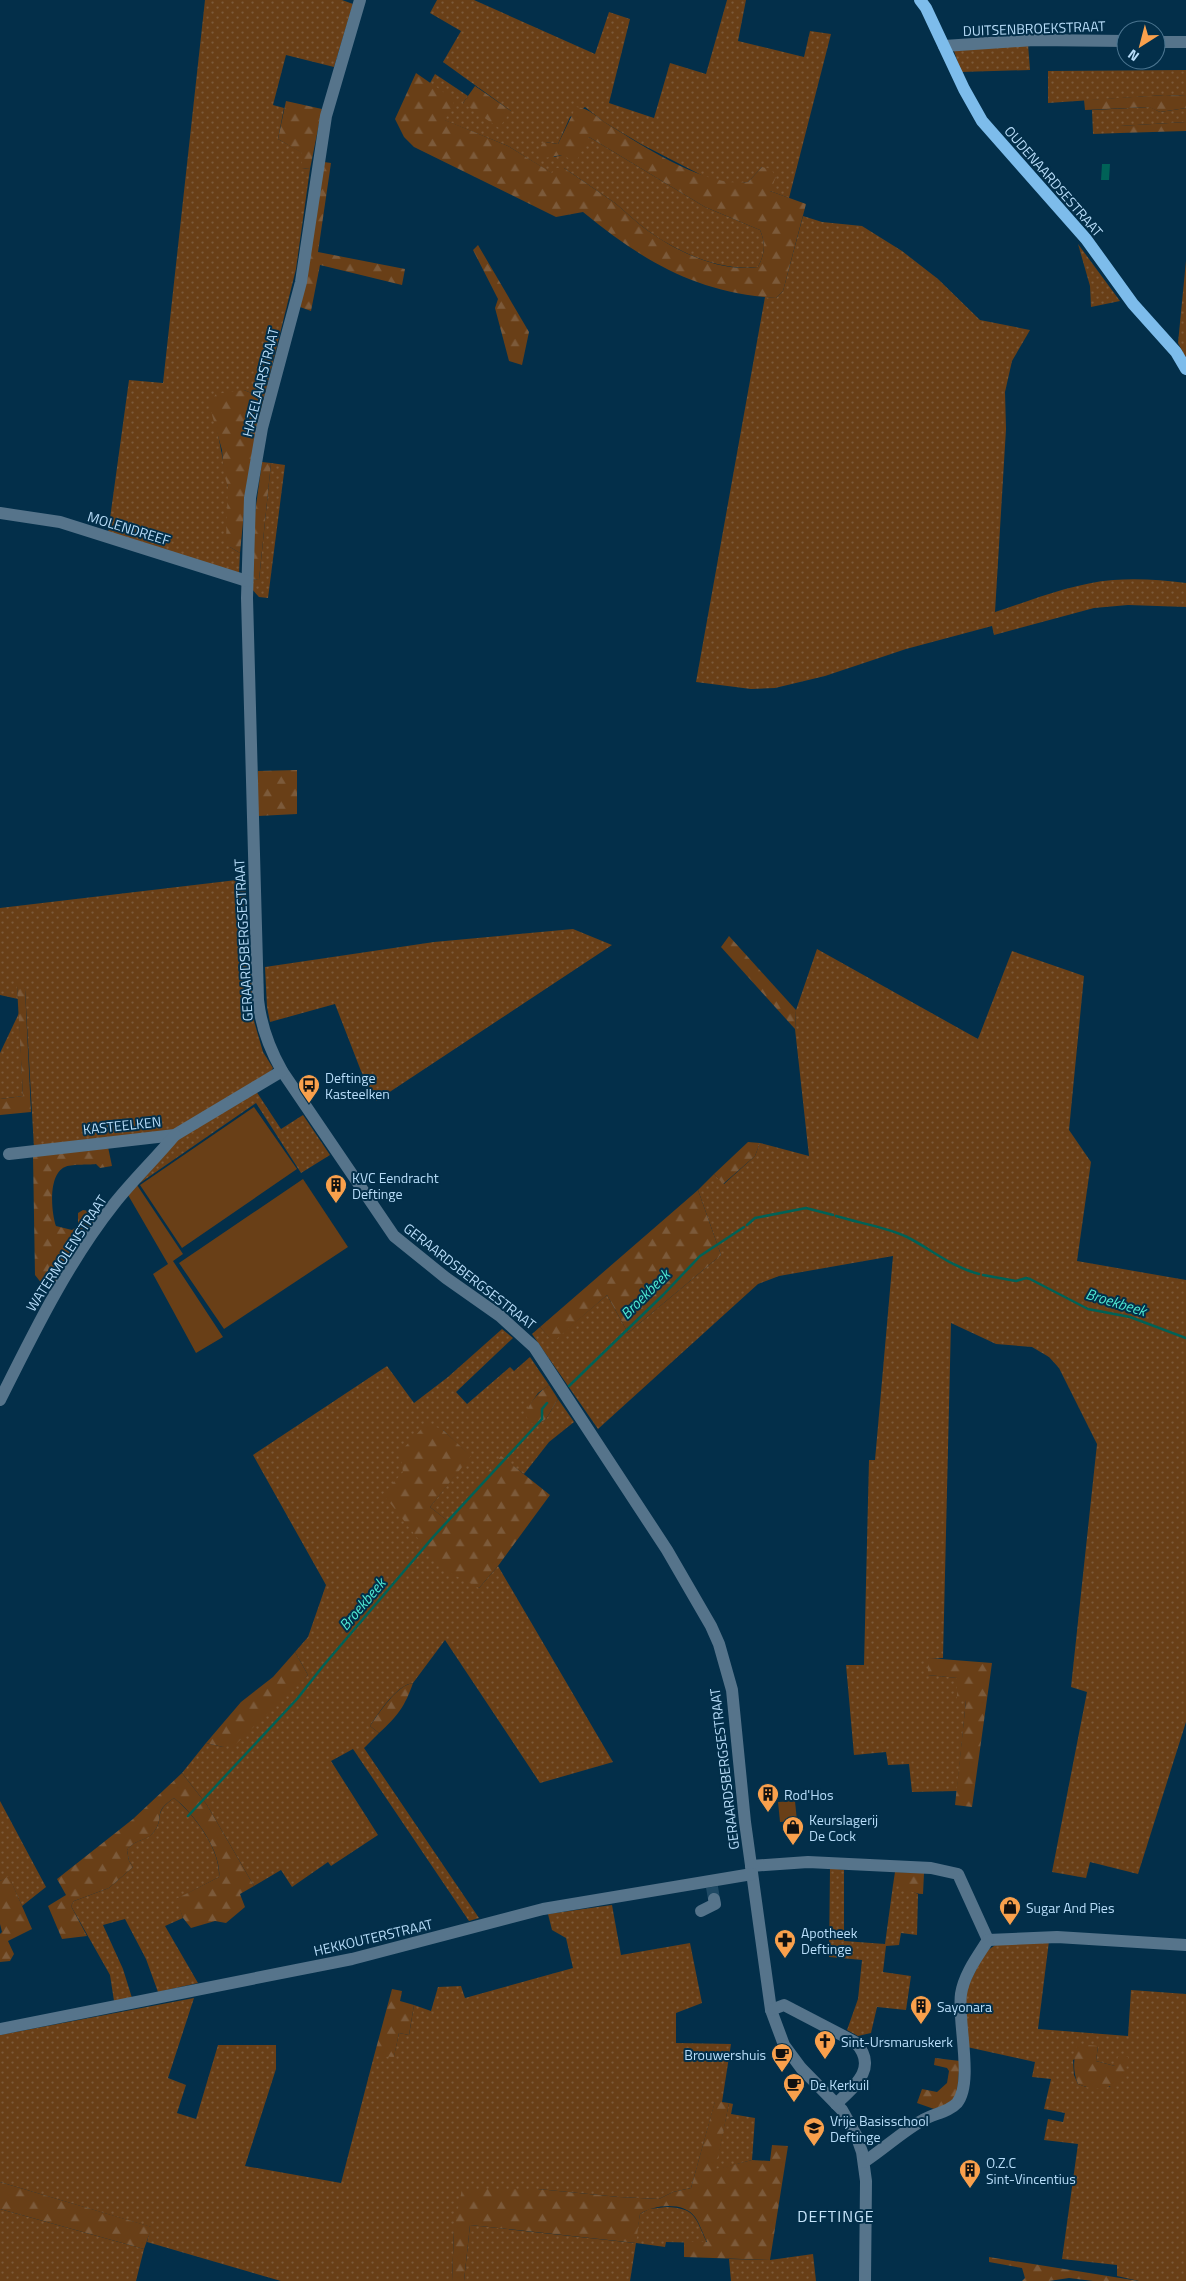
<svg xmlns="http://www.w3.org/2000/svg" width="1186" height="2281" font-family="'Titillium Web',sans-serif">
<defs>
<pattern id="grass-dots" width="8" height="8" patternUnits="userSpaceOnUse" patternTransform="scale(1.25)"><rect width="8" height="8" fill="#693f17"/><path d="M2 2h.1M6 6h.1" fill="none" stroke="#7c5a3a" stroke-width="1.8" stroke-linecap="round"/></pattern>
<pattern id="forest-firs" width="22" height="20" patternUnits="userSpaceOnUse" patternTransform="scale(1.25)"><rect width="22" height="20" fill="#693f17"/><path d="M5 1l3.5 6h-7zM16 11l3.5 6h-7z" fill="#7c5a3a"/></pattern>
</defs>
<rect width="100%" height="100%" fill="#032f4a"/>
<!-- grass -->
<g fill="url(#grass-dots)" fill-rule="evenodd">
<polygon points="205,0 342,0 353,4 334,67 286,55 273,105 284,108 278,139 303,153 302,168 310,169 296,269 264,398 244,390 217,429 228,487 230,547 240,553 239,574 108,533 129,380 163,383"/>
<path d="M437,0H474L595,54L609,12L630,19L609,103L654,118L670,63L706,74L727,0H746L738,41L804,57L810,31L831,34L789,198L770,191L762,167L748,182L735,184L707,178L641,144L604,122L585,107L570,117L558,144L545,142L554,157L562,155L589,137L705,207L760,230C766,244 765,253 758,267C721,272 677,252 647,230C636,222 626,212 615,203C598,191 581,180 564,168L553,174L508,146L444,120L430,83L435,74L468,96L463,103L511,111L443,62L461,31L430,13Z"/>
<polygon points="1028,44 1030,70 961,72 953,48"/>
<polygon points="1186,70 1186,96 1165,95 1048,103 1048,71"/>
<polygon points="1150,107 1160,112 1186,108 1186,122 1120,126 1120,133 1093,134 1092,110"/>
<path d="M803,216L822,222L862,226L902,251L938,279L980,320L1030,330L1012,361L1005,392L1006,429L995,612C1032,600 1074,583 1113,580C1138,578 1162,580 1186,583V607L1128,605L1094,608L994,635L992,626L906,649L825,676L775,688L751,689L696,682L765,297L776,298L783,291Z"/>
<polygon points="1078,244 1120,301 1091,307 1090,286"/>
<polygon points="1186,261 1186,358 1178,343"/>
<polygon points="271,463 285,465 268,598 259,597 251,588 251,579 259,580"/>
<polygon points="245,879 254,1021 263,1052 273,1068 269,1074 173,1131 34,1148 25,989 17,986 18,999 0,995 0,908"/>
<polygon points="573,929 612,945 376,1101 361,1071 335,1004 270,1022 267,1007 265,967 434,942"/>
<polygon points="817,949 978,1039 1012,951 1084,976 1069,1130 1091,1162 1077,1261 1186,1280 1186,1722 1138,1874 1090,1862 1086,1878 1052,1872 1087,1692 1071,1687 1097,1444 1059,1368 1049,1357 1032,1347 996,1344 951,1323 943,1658 928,1659 928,1675 958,1678 966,1700 957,1791 912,1792 909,1764 888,1765 886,1752 854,1755 846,1665 864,1665 869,1460 875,1460 893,1256 779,1276 758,1284 598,1429 532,1334 540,1327 553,1341 607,1295 628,1333 721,1255 698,1190 714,1174 724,1184 755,1156 760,1143 809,1156 795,1029 796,1010"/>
<polygon points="19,1013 23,1096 0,1099 0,1053"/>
<polygon points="256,1091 281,1129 303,1115 330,1155 301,1173 256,1103 137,1185 179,1138"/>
<path d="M502,1329L513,1338L456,1392L467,1404L510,1367L514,1371L530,1357L549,1385L538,1393L530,1405L537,1425L546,1419L558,1399L574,1422L549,1442L524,1474L501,1457L449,1522L430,1507L470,1456L443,1430L403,1472L479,1588L498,1566L613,1762L540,1783L445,1640L413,1683C397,1685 379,1712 370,1726L379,1733L364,1748L479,1918L469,1921L353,1749L331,1761L378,1835L331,1866L328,1862L292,1887L281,1870L254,1886L207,1805L182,1773L206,1743L223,1747L308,1675L295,1652L308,1637L326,1585L253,1455L387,1366L414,1403L448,1377Z"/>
<path d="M174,1798C194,1814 221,1850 219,1877L177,1899L183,1918L165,1926L198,1983L158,1992L146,1959L125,1919L103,1925L123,1969L132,1998L114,2001L110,1975L71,1906L74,1901L109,1888L133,1867L129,1861L127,1850C135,1839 146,1841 153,1833C166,1817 151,1814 174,1798Z"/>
<polygon points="0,1801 46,1887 22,1906 9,1877 0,1881"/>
<polygon points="830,1868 844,1870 844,1941 885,1944 893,1885 900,1885 918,1894 917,1935 901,1933 899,1945 886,1946 883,1972 911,1976 906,2010 877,2007 871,2033 858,2036 847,2030 858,1999 862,1960 829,1957"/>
<polygon points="612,1905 621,1955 690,1943 702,2003 676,2013 676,2043 731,2044 722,2102 715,2102 691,2188 673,2192 659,2199 619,2197 538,2189 454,2230 452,2281 281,2281 147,2242 151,2227 0,2182 0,2035 194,1998 168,2078 186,2085 177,2113 196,2119 218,2045 276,2045 276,2069 245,2166 341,2183 374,2056 394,2056 399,2033 409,2035 414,2005 431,2011 438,1987 461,1986 465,1998 573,1968 566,1938 552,1930 548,1914"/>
<path d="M1049,1941L1038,2029L1128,2036L1131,1990L1186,1994V2281H1139L1117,2276V2265L1062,2259L1078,2144L1044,2140L1048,2119L1063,2122L1065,2113L1044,2109L1051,2079L1032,2077L1035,2062L967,2047L965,1992L985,1952L997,1944ZM1098,2046L1096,2061L1115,2066L1110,2087H1086L1078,2084L1074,2075L1073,2060Z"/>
<polygon points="729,2103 733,2104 731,2114 755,2118 752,2160 715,2170"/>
<path d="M666,2207C696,2208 695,2217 707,2243L666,2242L665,2247L636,2243L630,2281H464L470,2225L635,2243L640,2214L649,2209Z"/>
<polygon points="0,2209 144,2249 136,2281 0,2281"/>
<polygon points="813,2254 816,2281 731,2281 729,2259 770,2260"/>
</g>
<!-- forest -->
<g fill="url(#forest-firs)">
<path d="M416,73L455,100L445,120L508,146L552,173L556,168H564C581,180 598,191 615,203C626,212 636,222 647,230C677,252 722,273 758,267C765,253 766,244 760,230L705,207L589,137L576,162L562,155L544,158L540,152L541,145L545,142L558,144L576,107C590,108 597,118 609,125C645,147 706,188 748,182L762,167L771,169L776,177L770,191L806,204L783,291L776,298C696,293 643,261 583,212L556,217L414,147L404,137L395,119Z"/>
<polygon points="475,86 511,111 499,128 463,103"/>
<polygon points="1165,95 1186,96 1186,108 1160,112 1149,107 1085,110 1084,100"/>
<polygon points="286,101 322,109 310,169 302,168 302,153 278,139"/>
<polygon points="1186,122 1186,131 1120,133 1119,126"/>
<polygon points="324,162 331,163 318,252 405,269 402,285 320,265 311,311 300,307"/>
<polygon points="478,245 529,332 522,365 509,361 495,308 498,299 473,250"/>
<polygon points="244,390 264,398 247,482 240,553 230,547 226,541 228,487 224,474 222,450 209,404 216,394"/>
<polygon points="262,462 271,463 259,580 251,579 254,520"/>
<polygon points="297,770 297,814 258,816 258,771"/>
<polygon points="729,936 796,1010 795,1029 721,947"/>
<polygon points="21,984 25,989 31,1112 0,1115 0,1152 0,1099 23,1096 17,986"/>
<polygon points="748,1142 760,1143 755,1156 723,1184 714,1174"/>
<path d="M108,1147L112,1166L100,1168L96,1164C88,1165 70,1164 65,1167C48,1174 51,1212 56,1226L72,1230L78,1226V1213L83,1210L89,1211L95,1223L52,1291L46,1289L35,1275L33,1156Z"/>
<polygon points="698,1190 721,1255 628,1333 607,1295 553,1342 540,1327"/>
<path d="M549,1385L558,1399L546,1419L537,1425C512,1419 538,1392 549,1385Z"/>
<polygon points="427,1423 443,1430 471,1456 430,1507 448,1521 501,1456 550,1495 498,1566 479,1588 441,1568 383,1494 403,1472 400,1452"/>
<polygon points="295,1652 308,1675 236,1744 223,1747 206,1743 241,1702 273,1677"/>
<polygon points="928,1658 992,1663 972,1807 955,1805 966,1700 957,1700 957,1678 928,1675"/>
<path d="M413,1683C405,1706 398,1716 379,1733L370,1726C379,1713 397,1685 413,1683Z"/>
<path d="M182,1773L207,1805L254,1886L240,1894L245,1907L226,1923L215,1921L191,1928L183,1918L176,1899L219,1877C222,1852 194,1813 174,1798C151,1813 166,1817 153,1833C147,1841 135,1839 127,1850L129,1861L133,1867L109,1888L74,1901L71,1906L87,1936L62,1939L48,1906L66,1895L57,1879L133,1819Z"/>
<path d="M895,1872L924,1873L923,1894C912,1894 904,1886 893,1885Z"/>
<polygon points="9,1876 32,1929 8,1941 14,1954 10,1961 0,1962 0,1934 2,1932 0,1924 0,1881"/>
<polygon points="392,1989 402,1991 400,2001 414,2005 409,2035 399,2033 394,2057 374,2056"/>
<path d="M1077,2044L1098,2046L1096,2061L1115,2066L1118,2057H1128C1126,2086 1104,2095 1078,2084C1072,2070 1074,2058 1077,2044Z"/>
<polygon points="935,2058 960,2061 957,2093 952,2103 934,2109 917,2103 922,2089 937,2092 947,2083 949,2071 947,2068 934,2065"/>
<path d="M715,2101L729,2103L716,2169L752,2160L770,2161L772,2145L788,2146L770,2260L684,2257V2242H707C703,2234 700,2224 695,2217C683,2201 654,2205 640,2214L636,2243L470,2225L464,2281H452L454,2230L462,2189H538L619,2197L659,2199L673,2192L691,2188Z"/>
<polygon points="0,2182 152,2227 144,2249 0,2209"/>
<polygon points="989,2257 1139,2281 1093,2281 1069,2278 1049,2281 1022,2281 1025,2278 1022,2268 989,2262"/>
</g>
<!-- garden -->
<g fill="#693f17">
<polygon points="254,1107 297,1169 182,1248 140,1185"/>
<polygon points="303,1179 348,1247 224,1329 179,1263"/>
<polygon points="137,1185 183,1254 173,1261 223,1337 196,1353 153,1274 168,1264 128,1195"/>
<polygon points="795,1801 797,1821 780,1822 778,1802"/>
</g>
<!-- water -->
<polygon fill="#006257" points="1102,164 1110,164 1109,180 1101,180"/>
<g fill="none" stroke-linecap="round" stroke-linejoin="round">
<!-- stream -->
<g stroke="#006257" stroke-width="2.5">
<path d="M836,1216C859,1223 886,1227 907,1237C931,1249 951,1267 979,1274"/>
<polyline points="747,1225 755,1218 806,1208 833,1215"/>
<polyline points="983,1275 1016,1281 1026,1278 1030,1279 1088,1309 1130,1317 1186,1338"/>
<polyline points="569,1386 663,1295 700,1256 744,1227"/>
<polyline points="188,1816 297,1699 323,1666 434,1536 542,1419 542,1409 547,1403"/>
</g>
<!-- minor-tunnel -->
<polyline stroke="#1e4964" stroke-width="12" stroke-dasharray="12 6" stroke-linecap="butt" points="712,1887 714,1899"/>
<!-- minor -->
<g stroke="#56748b" stroke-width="12">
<path d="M360,0L326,116L301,282L262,428L250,498L247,598L258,1000C261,1027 269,1048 282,1071L394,1236L446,1278L500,1316L534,1347L667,1550L711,1626L719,1644L732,1690L745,1822L771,2010L784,2045L801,2068L842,2110L856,2135L862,2152L866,2181L865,2281"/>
<polyline points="1156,42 1186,42"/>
<polyline points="944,46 1034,40 1126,41"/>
<polyline points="0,513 60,522 247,581"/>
<polyline points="9,1154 175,1135 282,1071"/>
<path d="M0,1400C33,1334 68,1262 114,1204C133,1180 155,1159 175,1135"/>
<polyline points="751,1866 808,1862 931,1868 958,1874 988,1940"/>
<polyline points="701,1911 715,1904 714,1899"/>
<polyline points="988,1940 1057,1937 1186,1945"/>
<path d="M771,2010L784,2005L855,2042C879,2067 855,2086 836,2104"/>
<polyline points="0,2029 352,1959 543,1909 752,1874"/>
<path d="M864,2162C884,2149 903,2131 923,2120C933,2114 949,2112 957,2103C974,2083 957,2019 961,1994C964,1974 978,1956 988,1940"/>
</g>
<!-- major -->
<polyline stroke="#7dbceb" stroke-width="12" points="920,0 926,8 964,89 982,121 1086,239 1133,304 1176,352 1186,369"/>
</g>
<!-- icons -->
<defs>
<g id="bus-pin" transform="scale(1.125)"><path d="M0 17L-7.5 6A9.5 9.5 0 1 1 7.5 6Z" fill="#f9a04c" stroke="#032f4a"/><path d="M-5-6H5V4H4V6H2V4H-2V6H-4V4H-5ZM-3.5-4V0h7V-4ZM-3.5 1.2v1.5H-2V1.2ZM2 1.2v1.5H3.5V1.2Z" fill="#111"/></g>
<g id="building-pin" transform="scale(1.125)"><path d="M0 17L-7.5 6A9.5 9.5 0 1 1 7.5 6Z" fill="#f9a04c" stroke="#032f4a"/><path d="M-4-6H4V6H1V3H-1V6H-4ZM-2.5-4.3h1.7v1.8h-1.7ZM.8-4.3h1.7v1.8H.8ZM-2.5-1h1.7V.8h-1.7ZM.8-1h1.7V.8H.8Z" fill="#111"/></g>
<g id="shop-pin" transform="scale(1.125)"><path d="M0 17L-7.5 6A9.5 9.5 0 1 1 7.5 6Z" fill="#f9a04c" stroke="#032f4a"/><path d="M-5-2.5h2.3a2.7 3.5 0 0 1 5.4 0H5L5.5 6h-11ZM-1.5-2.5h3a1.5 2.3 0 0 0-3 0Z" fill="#111"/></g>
<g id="pharmacy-pin" transform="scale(1.125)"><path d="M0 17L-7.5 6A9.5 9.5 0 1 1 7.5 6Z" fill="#f9a04c" stroke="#032f4a"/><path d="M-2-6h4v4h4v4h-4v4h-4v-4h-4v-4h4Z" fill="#111"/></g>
<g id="church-pin" transform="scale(1.125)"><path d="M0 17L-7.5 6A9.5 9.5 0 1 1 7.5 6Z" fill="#f9a04c" stroke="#032f4a"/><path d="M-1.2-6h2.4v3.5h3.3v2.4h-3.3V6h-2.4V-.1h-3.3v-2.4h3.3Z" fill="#111"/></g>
<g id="cafe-pin" transform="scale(1.125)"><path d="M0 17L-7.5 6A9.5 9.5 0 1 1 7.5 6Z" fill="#f9a04c" stroke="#032f4a"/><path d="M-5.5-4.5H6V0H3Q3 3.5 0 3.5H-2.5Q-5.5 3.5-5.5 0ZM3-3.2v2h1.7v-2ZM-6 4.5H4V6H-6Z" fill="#111"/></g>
<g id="school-pin" transform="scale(1.125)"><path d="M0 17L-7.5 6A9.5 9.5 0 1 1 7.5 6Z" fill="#f9a04c" stroke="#032f4a"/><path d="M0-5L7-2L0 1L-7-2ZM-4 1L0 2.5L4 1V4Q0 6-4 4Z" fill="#111"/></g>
</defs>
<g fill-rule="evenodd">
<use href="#bus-pin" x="309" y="1085"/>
<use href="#building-pin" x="336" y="1185"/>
<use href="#building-pin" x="768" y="1794"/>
<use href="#shop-pin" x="793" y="1827"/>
<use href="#shop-pin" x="1010" y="1907"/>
<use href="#pharmacy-pin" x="785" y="1940"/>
<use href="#building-pin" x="921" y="2006"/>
<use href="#church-pin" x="825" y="2041"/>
<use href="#cafe-pin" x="782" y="2054"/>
<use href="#cafe-pin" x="794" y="2084"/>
<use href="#school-pin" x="814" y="2128"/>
<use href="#building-pin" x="970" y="2170"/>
</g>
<g text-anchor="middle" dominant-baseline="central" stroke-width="4" stroke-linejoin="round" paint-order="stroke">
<!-- street labels -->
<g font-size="14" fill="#b8ddf9" stroke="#032f4a">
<text transform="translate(1034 28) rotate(-2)">DUITSENBROEKSTRAAT</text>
<text transform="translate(1054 181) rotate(49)">OUDENAARDSESTRAAT</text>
<text transform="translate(260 382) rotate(-76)">HAZELAARSTRAAT</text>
<text transform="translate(129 528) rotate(17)">MOLENDREEF</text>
<text transform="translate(243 940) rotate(-93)">GERAARDSBERGSESTRAAT</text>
<text transform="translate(122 1125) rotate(-6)">KASTEELKEN</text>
<text transform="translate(66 1253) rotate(-57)">WATERMOLENSTRAAT</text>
<text transform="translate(470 1276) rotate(38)">GERAARDSBERGSESTRAAT</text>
<text transform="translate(724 1769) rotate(-97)">GERAARDSBERGSESTRAAT</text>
<text transform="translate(373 1937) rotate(-13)">HEKKOUTERSTRAAT</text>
</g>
<!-- poi labels -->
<g font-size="14" fill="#b8ddf9" stroke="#032f4a" text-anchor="start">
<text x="325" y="1077">Deftinge<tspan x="325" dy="16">Kasteelken</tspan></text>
<text x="352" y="1177">KVC Eendracht<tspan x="352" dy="16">Deftinge</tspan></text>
<text x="784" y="1794">Rod'Hos</text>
<text x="809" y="1819">Keurslagerij<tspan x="809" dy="16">De Cock</tspan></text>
<text x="1026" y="1907">Sugar And Pies</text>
<text x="801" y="1932">Apotheek<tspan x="801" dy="16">Deftinge</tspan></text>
<text x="937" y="2006">Sayonara</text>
<text x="841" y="2041">Sint-Ursmaruskerk</text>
<text x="766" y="2054" text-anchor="end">Brouwershuis</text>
<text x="810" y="2084">De Kerkuil</text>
<text x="830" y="2120">Vrije Basisschool<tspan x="830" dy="16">Deftinge</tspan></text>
<text x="986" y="2162">O.Z.C<tspan x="986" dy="16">Sint-Vincentius</tspan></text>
</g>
<!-- water labels -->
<g font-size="15" font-style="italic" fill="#4de7d1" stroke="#032f4a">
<text transform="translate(645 1294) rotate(-45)">Broekbeek</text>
<text transform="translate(1116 1302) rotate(17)">Broekbeek</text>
<text transform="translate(362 1604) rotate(-50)">Broekbeek</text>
</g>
<!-- quarter labels -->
<g font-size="16" letter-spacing="1" fill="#c7e5fb" stroke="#032f4a">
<text x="836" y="2216">DEFTINGE</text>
</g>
</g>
<!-- north arrow -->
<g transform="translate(1141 45) rotate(216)"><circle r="24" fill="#032f4a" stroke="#4b7590"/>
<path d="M0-4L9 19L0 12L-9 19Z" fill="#f9a04c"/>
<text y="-8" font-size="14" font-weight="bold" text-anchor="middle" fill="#b8ddf9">N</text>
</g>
</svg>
